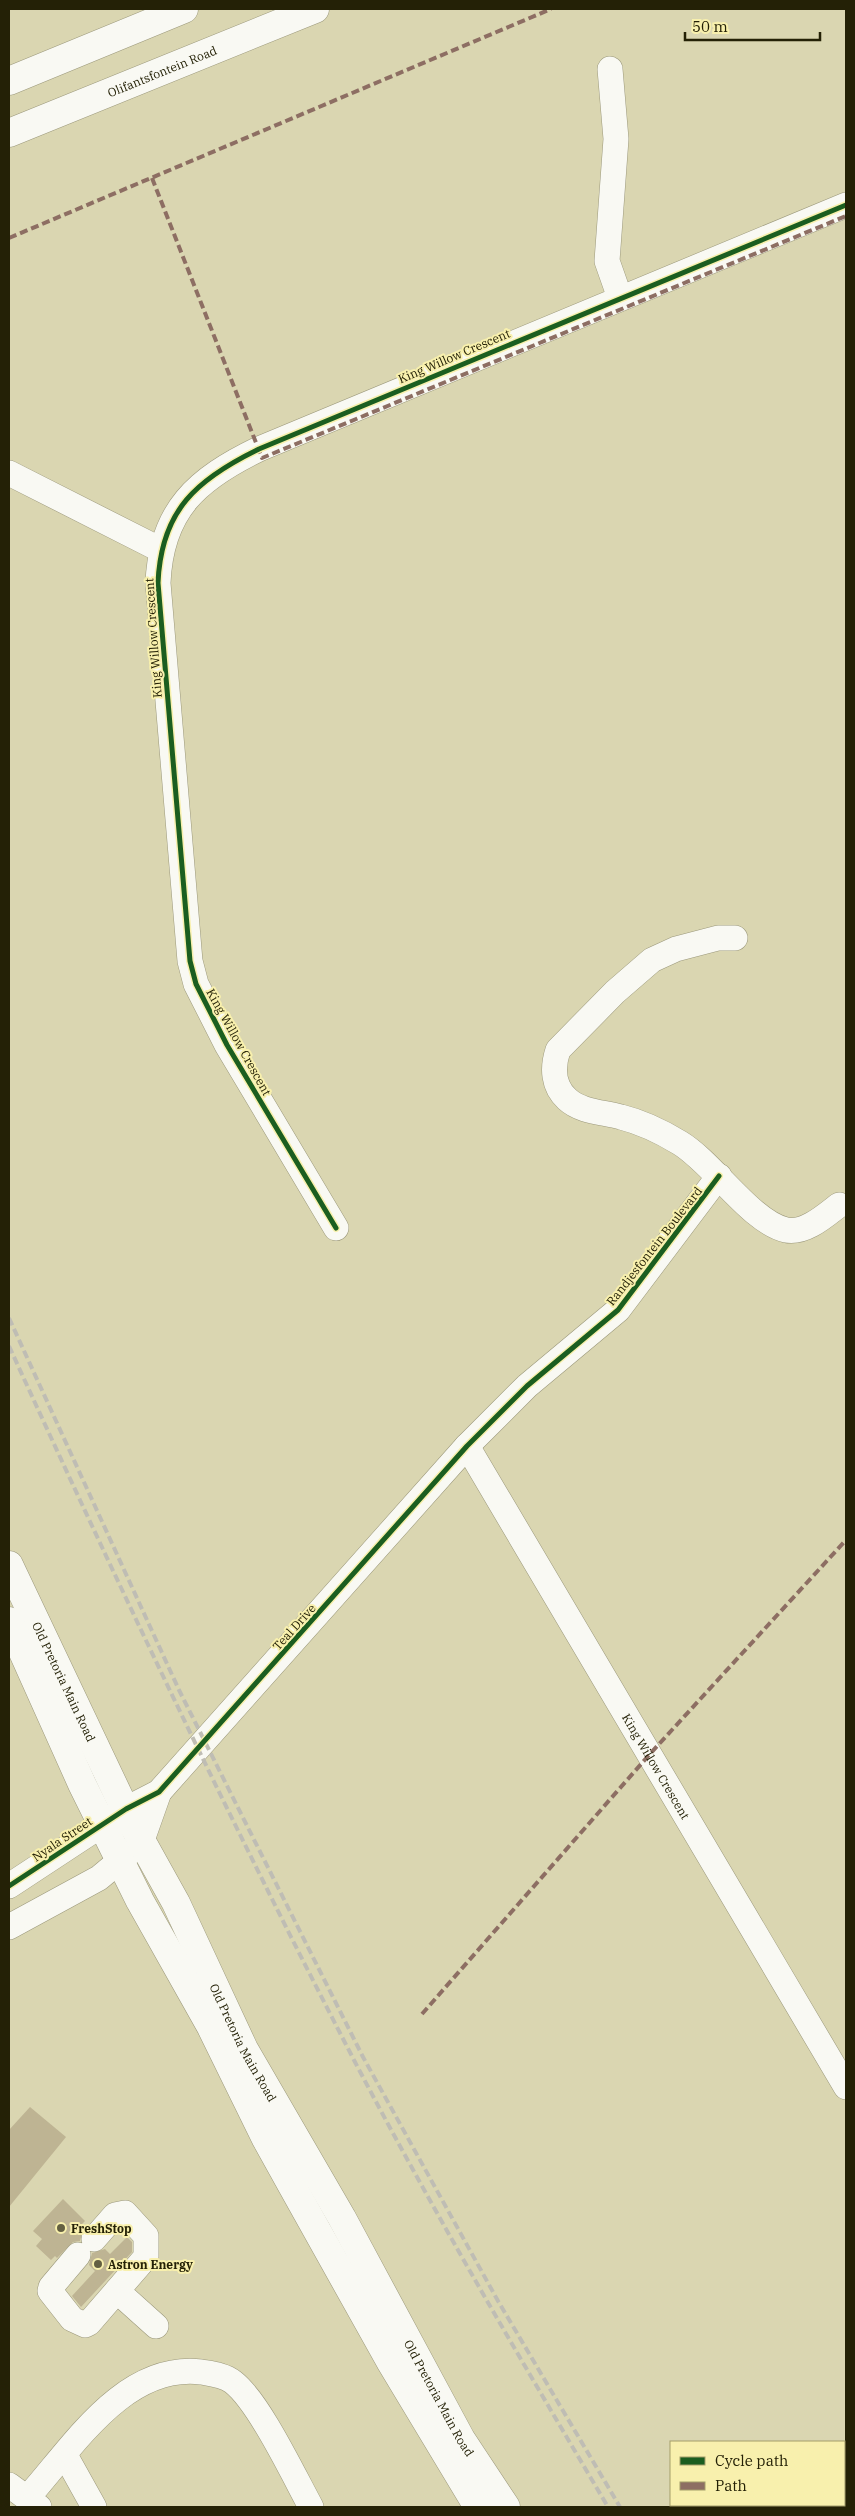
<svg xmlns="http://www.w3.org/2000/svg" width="855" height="2516" font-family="'IBM Plex Serif',serif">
<rect width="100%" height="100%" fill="#dad6b1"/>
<!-- building -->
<g fill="#beb493">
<polygon points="30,2107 66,2137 9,2207 9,2130"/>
<polygon points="63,2199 85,2221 80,2226 83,2229 80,2241 73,2242 57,2258 55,2256 51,2260 36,2246 42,2239 33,2231"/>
<polygon points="127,2237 132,2242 132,2252 81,2307 72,2296 95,2271 89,2265 92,2253 105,2249 110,2254"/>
</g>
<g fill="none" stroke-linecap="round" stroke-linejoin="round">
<!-- minor casing -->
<g stroke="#9b987b" stroke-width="26">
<g id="minor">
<polyline points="610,69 616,139 607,261 620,298"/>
<polyline points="9,473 161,550"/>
<path d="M735,938H718L676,949L652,960L615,992L558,1050C552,1068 553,1086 567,1099C581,1112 603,1112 621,1117C641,1122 662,1132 680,1143C713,1163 751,1222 786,1230C805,1234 826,1215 839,1205"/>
<path d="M336,1228L227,1045L196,984L190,961L158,583C161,510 197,479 259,449L846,205"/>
<path id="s1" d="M467,1446L846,2087"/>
<polyline points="9,1886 126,1809 159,1792 467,1446 527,1386 618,1310 719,1176"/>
<polyline points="9,1927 99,1878 141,1843 159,1792"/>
<polyline points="78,2255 51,2287 50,2291 72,2319 85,2325 89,2323 146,2257 146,2236 125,2213 115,2215 94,2239"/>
<polyline points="117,2291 156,2326"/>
<polyline points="65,2455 94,2507"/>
<polyline points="9,2485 39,2507"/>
<path d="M28,2497C73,2447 124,2363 201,2372C213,2374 224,2375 233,2382C259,2402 294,2476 311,2507"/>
</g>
</g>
<!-- major casing -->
<g stroke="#9b987b" stroke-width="29">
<g id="major">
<polyline points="9,81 184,9"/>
<path id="s2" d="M9,133L315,9"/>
<path id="s3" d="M9,1565L131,1822L176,1903L244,2049L342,2218L461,2439L506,2507"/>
<polyline points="9,1621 82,1784 140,1901 211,2027 266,2139 291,2184 390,2361 478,2507"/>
</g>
</g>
<!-- minor -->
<use href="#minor" stroke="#f9f9f3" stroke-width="25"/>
<!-- major -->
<use href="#major" stroke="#f9f9f3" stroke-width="28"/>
<!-- rail -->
<g stroke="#bfbdb4" stroke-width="4" stroke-dasharray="8 4" stroke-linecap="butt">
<polyline points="9,1318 179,1690 363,2057 498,2301 620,2507"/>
<path d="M9,1346C119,1587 233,1827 355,2062C434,2213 521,2360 608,2507"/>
</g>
<!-- quiet -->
<g stroke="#8d6e63" stroke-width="4" stroke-dasharray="8 4" stroke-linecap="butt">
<polyline points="152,178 262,458 846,216"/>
<polyline points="9,238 551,9"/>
<polyline points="422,2014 649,1755 846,1540"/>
</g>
<!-- cycleway casing -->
<g stroke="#f8f0ad" stroke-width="8">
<g id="cycleway">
<path d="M336,1228L227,1045L196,984L190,961L158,583C161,510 197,479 259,449L846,205"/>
<polyline points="9,1886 126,1809 159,1792 467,1446 527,1386 618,1310 719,1176"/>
</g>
</g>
<!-- cycleway -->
<use href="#cycleway" stroke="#1b5e20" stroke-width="5"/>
</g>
<!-- markers -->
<g fill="#646042" stroke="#f8f0ad" stroke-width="2">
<circle cx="61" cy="2228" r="5"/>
<circle cx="98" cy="2264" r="5"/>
</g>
<g text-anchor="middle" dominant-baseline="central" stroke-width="4" stroke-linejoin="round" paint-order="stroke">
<!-- street labels -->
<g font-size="12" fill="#242106" stroke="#f8f0ad">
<text stroke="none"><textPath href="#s2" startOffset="165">Olifantsfontein Road</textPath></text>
<text transform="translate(454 356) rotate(-23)">King Willow Crescent</text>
<text transform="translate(153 638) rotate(-94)">King Willow Crescent</text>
<text transform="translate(239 1042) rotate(61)">King Willow Crescent</text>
<text transform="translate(654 1246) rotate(-52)">Randjesfontein Boulevard</text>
<text transform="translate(294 1627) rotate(-48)">Teal Drive</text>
<text stroke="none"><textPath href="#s3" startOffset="129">Old Pretoria Main Road</textPath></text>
<text stroke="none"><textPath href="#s1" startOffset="372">King Willow Crescent</textPath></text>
<text transform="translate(62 1839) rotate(-34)">Nyala Street</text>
<text stroke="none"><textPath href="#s3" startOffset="532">Old Pretoria Main Road</textPath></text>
<text stroke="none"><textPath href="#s3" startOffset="938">Old Pretoria Main Road</textPath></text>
</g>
<!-- poi labels -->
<g font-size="12" font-weight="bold" fill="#242106" stroke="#f8f0ad" text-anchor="start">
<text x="71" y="2228">FreshStop</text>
<text x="108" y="2264">Astron Energy</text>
</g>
</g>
<!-- border -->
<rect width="855" height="2516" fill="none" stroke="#242106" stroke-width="20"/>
<!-- legend -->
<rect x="670" y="2441" width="175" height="65" fill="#f8f0ad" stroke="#a39d6a"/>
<rect x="680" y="2457" width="25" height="8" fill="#1b5e20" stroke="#a39d6a"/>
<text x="715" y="2466" font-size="15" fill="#242106">Cycle path</text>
<rect x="680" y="2482" width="25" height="8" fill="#8d6e63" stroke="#a39d6a"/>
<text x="715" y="2491" font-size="15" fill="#242106">Path</text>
<!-- scale -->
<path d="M685 32v8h135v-8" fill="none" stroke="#242106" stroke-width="2.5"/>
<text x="692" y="32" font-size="15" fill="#242106" stroke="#f8f0ad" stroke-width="4" paint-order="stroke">50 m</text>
</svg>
